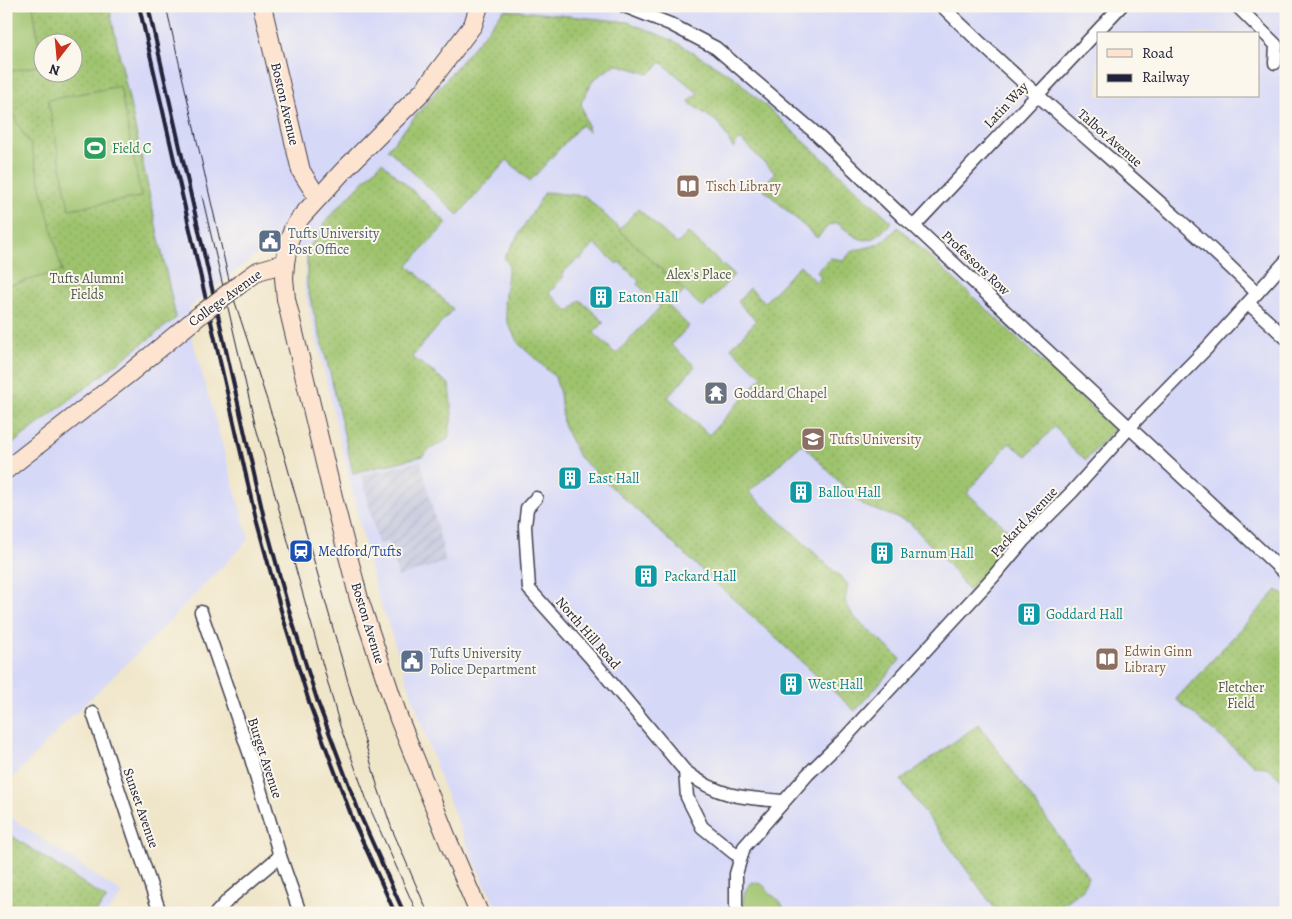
<svg xmlns="http://www.w3.org/2000/svg" width="1292" height="919" font-family="Alegreya,serif">
<defs>
<pattern id="industrial-furrows" width="10" height="10" patternUnits="userSpaceOnUse" patternTransform="scale(1.25)"><rect width="10" height="10" fill="#bec3dd"/><path d="M-1 1l2-2M0 10L10 0M9 11l2-2" fill="none" stroke="#a3a7bf"/></pattern>
<pattern id="grass-dots" width="8" height="8" patternUnits="userSpaceOnUse" patternTransform="scale(1.25)"><rect width="8" height="8" fill="#9ec36d"/><path d="M2 2h.1M6 6h.1" fill="none" stroke="#88a75f" stroke-width="1.8" stroke-linecap="round"/></pattern>
</defs>
<rect width="100%" height="100%" fill="#fbf7ec"/>
<filter id="ink" filterUnits="userSpaceOnUse"><feTurbulence type="fractalNoise" baseFrequency=".02" numOctaves="2"/><feDisplacementMap in="SourceGraphic" scale="10" xChannelSelector="R" yChannelSelector="G"/><feConvolveMatrix kernelMatrix="1 2 1 2 8 2 1 2 1" color-interpolation-filters="sRGB"/></filter>
<filter id="wash" filterUnits="userSpaceOnUse"><feTurbulence type="fractalNoise" baseFrequency=".0096" numOctaves="4" result="noise"/><feDisplacementMap in="SourceGraphic" scale="20" xChannelSelector="R" yChannelSelector="G"/><feGaussianBlur stdDeviation="1.12" result="paint"/><feColorMatrix in="noise" values="0 0 0 0 0 0 0 0 0 0 0 0 0 0 0 0 0 1.4 0 .05"/><feComposite in="paint" operator="in"/></filter>
<g filter="url(#wash)">
<rect width="100%" height="100%" fill="#efe5c8"/>
<!-- built -->
<g fill="#d6d8f8" fill-rule="evenodd">
<path d="M6,6H1286V913H499L472,857L441,781L374,583L304,288L306,258L296,252L263,243L257,254L190,307L192,338L249,539L142,649L66,722L6,785ZM1098,34H1258V96H1098ZM42,42H72V72H42Z"/>
<polygon points="6,814 123,894 106,913 6,913"/>
</g>
<!-- industrial -->
<polygon fill="url(#industrial-furrows)" points="421,461 446,562 398,577 389,542 378,544 362,475"/>
<!-- grass -->
<g fill="url(#grass-dots)" stroke="#607254" fill-rule="evenodd">
<path d="M6,6H109L176,318L6,449ZM42,42H72V72H42Z"/>
<path d="M504,10L521,11L628,22L674,41L734,77L892,222C867,248 863,243 837,223L829,225L817,238L762,188L775,173L740,139L733,148L720,124L688,102L698,93L661,62L649,74L616,64L593,80L581,103L589,132L581,125L530,181L507,160L458,215L388,149Z"/>
<polygon points="382,162 447,223 408,265 453,309 412,357 449,384 452,415 448,439 429,450 423,456 353,473 330,373 307,287 307,251 329,217"/>
<path d="M545,192L585,196L685,291L669,306L689,326L671,345L695,366L668,397L709,435L762,377L731,348L756,321L738,302L750,288L765,302L800,265L816,282L821,278L817,271L830,258L844,260L853,250C875,247 883,244 898,227L1115,429L1086,460L1069,446L1066,439L1054,427L1027,456L1009,443L967,493L1017,538L980,580L969,591L949,565L909,522L862,505L802,444L749,492L848,584L845,601L853,616L901,659L855,711L579,457L563,424L560,394L555,377L518,343L507,321L504,302L509,265L504,258ZM595,244L617,264L619,262L639,281L637,284L660,307L616,354L594,333L604,322L580,300L569,312L549,293L564,276L562,274L578,258L580,260Z"/>
<polygon points="1277,590 1286,597 1286,784 1267,767 1255,766 1176,699"/>
<polygon points="979,724 1088,877 1083,889 1050,913 998,913 901,780"/>
<polygon points="6,832 107,899 95,913 6,913"/>
</g>
<!-- garden -->
<g fill="#9ec36d" stroke="#607254">
<polygon points="6,6 33,6 42,65 6,72"/>
<polygon points="120,86 141,197 69,209 48,100"/>
<polygon points="6,110 12,114 31,146 62,271 6,286"/>
<polygon points="638,209 677,244 688,233 734,275 703,308 619,230"/>
<path d="M753,882C769,885 763,888 773,896C780,901 783,903 784,912L744,913C742,902 743,888 753,882Z"/>
</g>
</g>
<g filter="url(#ink)">
<g fill="none" stroke-linecap="round" stroke-linejoin="round">
<!-- street casing -->
<g stroke="#413f50" stroke-width="15">
<g id="street">
<polyline points="624,6 670,24 716,48 812,130 903,217 914,226 1286,574"/>
<path d="M942,6C1043,106 1156,193 1257,293"/>
<polyline points="1237,6 1276,45 1275,63"/>
<polyline points="914,226 1121,6"/>
<polyline points="1248,303 1286,338"/>
<path d="M536,498L527,508L525,526L529,589L590,657L685,771C718,797 742,798 783,801"/>
<polyline points="201,612 250,755 280,856 300,913"/>
<polyline points="93,713 160,913"/>
<polyline points="685,771 687,797 702,827 734,853 741,857"/>
<polyline points="216,913 229,899 280,856"/>
<polyline points="738,913 736,907 736,874 744,847 808,774 844,739 993,577 1024,540 1072,492 1139,417 1207,348 1286,261"/>
</g>
</g>
<!-- secondary casing -->
<g stroke="#413f50" stroke-width="20">
<g id="secondary">
<polyline points="262,6 301,171 318,198"/>
<polyline points="479,6 473,25 423,91 343,171 301,217 293,229 289,241 285,263 284,278 286,299 335,505 359,599 399,719 449,843 479,913"/>
<polyline points="240,284 258,271 285,263"/>
<polyline points="6,470 126,376 200,315"/>
</g>
</g>
<!-- street -->
<use href="#street" stroke="#fff" stroke-width="12"/>
<!-- secondary -->
<use href="#secondary" stroke="#fde4d0" stroke-width="18"/>
<!-- tram -->
<g stroke="#22223b" stroke-width="1">
<polyline points="166,6 232,293 279,437 378,788 392,829 428,913"/>
<polyline points="202,196 255,424 340,726 369,806 417,913"/>
</g>
<!-- rail -->
<g stroke="#22223b" stroke-width="4">
<polyline points="139,6 256,519 282,614 310,705 353,820 395,913"/>
<polyline points="148,6 264,518 290,614 318,703 361,817 404,913"/>
</g>
<!-- secondary-bridge casing -->
<g stroke="#413f50" stroke-width="20" stroke-linecap="butt">
<polyline id="secondary-bridge" points="200,315 240,284"/>
</g>
<!-- secondary-bridge -->
<use href="#secondary-bridge" stroke="#fde4d0" stroke-width="18"/>
</g>
</g>
<!-- icons -->
<defs>
<g id="stadium-square" transform="scale(1.25)"><rect x="-9" y="-9" width="18" height="18" rx="4" fill="#2e9e5b" stroke="#fbf7ec"/><path d="M0-5a6.5 5 0 1 0 0 10a6.5 5 0 1 0 0-10ZM-3.5-1.8h7v3.6h-7Z" fill="#fff"/></g>
<g id="library-square" transform="scale(1.25)"><rect x="-9" y="-9" width="18" height="18" rx="4" fill="#8d6e63" stroke="#fbf7ec"/><path d="M-6-4Q-3-5.5-.7-3.5V5Q-3 3-6 4ZM6-4Q3-5.5 .7-3.5V5Q3 3 6 4Z" fill="#fff"/></g>
<g id="civic-square" transform="scale(1.25)"><rect x="-9" y="-9" width="18" height="18" rx="4" fill="#5c6f8a" stroke="#fbf7ec"/><path d="M-.6-6.5H3V-4.5H.6V-3L4-1V1h2V6H-6V1h2V-1L-.6-3ZM-1.2 2.5V6h2.4V2.5Z" fill="#fff"/></g>
<g id="building-square" transform="scale(1.25)"><rect x="-9" y="-9" width="18" height="18" rx="4" fill="#0f9aa8" stroke="#fbf7ec"/><path d="M-4-6H4V6H1V3H-1V6H-4ZM-2.5-4.3h1.7v1.8h-1.7ZM.8-4.3h1.7v1.8H.8ZM-2.5-1h1.7V.8h-1.7ZM.8-1h1.7V.8H.8Z" fill="#fff"/></g>
<g id="temple-square" transform="scale(1.25)"><rect x="-9" y="-9" width="18" height="18" rx="4" fill="#6b7280" stroke="#fbf7ec"/><path d="M0-6L5-2H3V0L6.5 2.5H4V6H1.5V3h-3V6H-4V2.5H-6.5L-3 0V-2H-5Z" fill="#fff"/></g>
<g id="university-square" transform="scale(1.25)"><rect x="-9" y="-9" width="18" height="18" rx="4" fill="#8d6e63" stroke="#fbf7ec"/><path d="M0-5L7-2L0 1L-7-2ZM-4 1L0 2.5L4 1V4Q0 6-4 4Z" fill="#fff"/></g>
<g id="station-square" transform="scale(1.25)"><rect x="-9" y="-9" width="18" height="18" rx="4" fill="#1a4fb4" stroke="#fbf7ec"/><path d="M-3-6H3Q5-6 5-4V2Q5 4 3 4L4.5 6H3L1.5 4h-3L-3 6H-4.5L-3 4Q-5 4-5 2V-4Q-5-6-3-6ZM-3.5-4v3h7v-3ZM-3.5 1v1.5H-2V1ZM2 1v1.5H3.5V1Z" fill="#fff"/></g>
</defs>
<g fill-rule="evenodd">
<use href="#stadium-square" x="95" y="148"/>
<use href="#library-square" x="688" y="186"/>
<use href="#civic-square" x="270" y="241"/>
<use href="#building-square" x="601" y="297"/>
<use href="#temple-square" x="716" y="393"/>
<use href="#university-square" x="813" y="439"/>
<use href="#building-square" x="570" y="478"/>
<use href="#building-square" x="801" y="492"/>
<use href="#station-square" x="301" y="551"/>
<use href="#building-square" x="882" y="553"/>
<use href="#building-square" x="646" y="576"/>
<use href="#building-square" x="1029" y="614"/>
<use href="#library-square" x="1107" y="659"/>
<use href="#civic-square" x="412" y="661"/>
<use href="#building-square" x="791" y="684"/>
</g>
<g text-anchor="middle" dominant-baseline="central" stroke-width="4" stroke-linejoin="round" paint-order="stroke">
<!-- street labels -->
<g font-size="14" fill="#22223b" stroke="#fbf7ec">
<text transform="translate(285 104) rotate(77)">Boston Avenue</text>
<text transform="translate(1006 105) rotate(-47)">Latin Way</text>
<text transform="translate(1110 138) rotate(41)">Talbot Avenue</text>
<text transform="translate(976 263) rotate(43)">Professors Row</text>
<text transform="translate(225 298) rotate(-36)">College Avenue</text>
<text transform="translate(1024 522) rotate(-47)">Packard Avenue</text>
<text transform="translate(368 623) rotate(73)">Boston Avenue</text>
<text transform="translate(588 633) rotate(49)">North Hill Road</text>
<text transform="translate(265 758) rotate(72)">Burget Avenue</text>
<text transform="translate(141 808) rotate(71)">Sunset Avenue</text>
</g>
<!-- leisure labels -->
<g font-size="14" fill="#27864d" stroke="#fbf7ec" text-anchor="start">
<text x="112" y="148">Field C</text>
</g>
<!-- education labels -->
<g font-size="14" fill="#785e54" stroke="#fbf7ec" text-anchor="start">
<text x="706" y="186">Tisch Library</text>
<text x="830" y="439">Tufts University</text>
<text x="1124" y="651">Edwin Ginn<tspan x="1124" dy="16">Library</tspan></text>
</g>
<!-- service labels -->
<g font-size="14" fill="#4e5e75" stroke="#fbf7ec" text-anchor="start">
<text x="288" y="233">Tufts University<tspan x="288" dy="16">Post Office</tspan></text>
<text x="430" y="653">Tufts University<tspan x="430" dy="16">Police Department</tspan></text>
</g>
<!-- park labels -->
<g font-size="14" fill="#4d5a4c" stroke="#fbf7ec">
<text x="699" y="274">Alex's Place</text>
<text x="87" y="278">Tufts Alumni<tspan x="87" dy="16">Fields</tspan></text>
<text x="1241" y="687">Fletcher<tspan x="1241" dy="16">Field</tspan></text>
</g>
<!-- culture labels -->
<g font-size="14" fill="#0d838f" stroke="#fbf7ec" text-anchor="start">
<text x="618" y="297">Eaton Hall</text>
<text x="588" y="478">East Hall</text>
<text x="818" y="492">Ballou Hall</text>
<text x="900" y="553">Barnum Hall</text>
<text x="664" y="576">Packard Hall</text>
<text x="1046" y="614">Goddard Hall</text>
<text x="808" y="684">West Hall</text>
</g>
<!-- worship labels -->
<g font-size="14" fill="#5b616d" stroke="#fbf7ec" text-anchor="start">
<text x="734" y="393">Goddard Chapel</text>
</g>
<!-- transit labels -->
<g font-size="14" fill="#164399" stroke="#fbf7ec" text-anchor="start">
<text x="318" y="551">Medford/Tufts</text>
</g>
</g>
<!-- margin -->
<rect width="1292" height="919" fill="none" stroke="#fbf7ec" stroke-width="25"/>
<!-- legend -->
<rect x="1097" y="32" width="162" height="65" fill="#fbf7ec" stroke="#a4a2a5"/>
<rect x="1107" y="49" width="25" height="8" fill="#fde4d0" stroke="#a4a2a5"/>
<text x="1142" y="58" font-size="15" fill="#22223b">Road</text>
<rect x="1107" y="74" width="25" height="8" fill="#22223b" stroke="#a4a2a5"/>
<text x="1142" y="82" font-size="15" fill="#22223b">Railway</text>
<!-- north arrow -->
<g transform="translate(58 58) rotate(196)"><circle r="24" fill="#fbf7ec" stroke="#a4a2a5"/>
<path d="M0-4L9 19L0 12L-9 19Z" fill="#c8321e"/>
<text y="-8" font-size="14" font-weight="bold" text-anchor="middle" fill="#22223b">N</text>
</g>
</svg>
